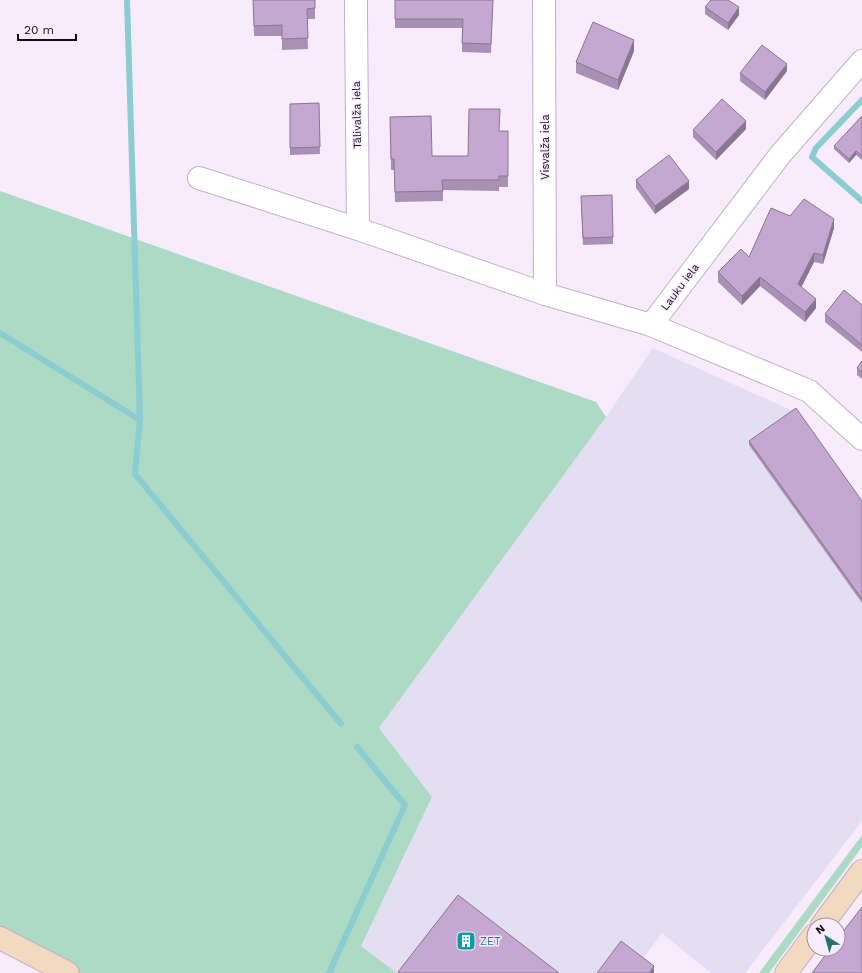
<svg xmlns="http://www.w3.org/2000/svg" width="862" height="973" font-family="'Work Sans',sans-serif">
<rect width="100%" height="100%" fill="#f7ebfc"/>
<!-- industrial -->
<polygon fill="#e4def3" points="653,348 793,411 862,504 862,821 745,973 711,973 662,933 637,967 608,973 397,973 361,946 432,797 379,728 606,417"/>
<!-- green -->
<g fill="#acdac4">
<polygon points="0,191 596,402 606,417 379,728 432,797 361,946 397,973 68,973 0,938"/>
<polygon points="862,835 862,847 769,973 759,973"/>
</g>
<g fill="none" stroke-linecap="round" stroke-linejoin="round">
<!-- stream -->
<g stroke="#8bcdd0" stroke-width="6">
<polyline points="127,0 140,420 135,474 341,724"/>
<polyline points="862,100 816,148 812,157 862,201"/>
<polyline points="0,333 140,420"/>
<polyline points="329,973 405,805 357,747"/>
</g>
<!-- street casing -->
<g stroke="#c3b0ca" stroke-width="24">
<g id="street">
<polyline points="356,0 356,16 358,229"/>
<polyline points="544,0 545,294"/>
<polyline points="199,178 358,229 545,294 651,325 809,391 862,439"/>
<polyline points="651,325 780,155 862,61"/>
</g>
</g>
<!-- secondary casing -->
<g stroke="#c3b0ca" stroke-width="24">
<g id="secondary">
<polyline points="822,925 862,871"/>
<polyline points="0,938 68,973"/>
<polyline points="786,973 814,935"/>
</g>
</g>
<!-- street -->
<use href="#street" stroke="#fff" stroke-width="22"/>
<!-- secondary -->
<use href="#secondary" stroke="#f2dac0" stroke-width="22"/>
</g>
<!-- wall -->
<g fill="#a990b5">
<polygon points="253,0 315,0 315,19 307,19 308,49 282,50 282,36 254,36"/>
<polygon points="395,0 493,0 491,53 462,52 462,28 395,28"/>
<polygon points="705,7 739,15 728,30 705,14"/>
<polygon points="634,51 618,90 576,73 576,62"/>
<polygon points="787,71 765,100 740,81 740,73"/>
<polygon points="319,103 320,154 290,155 290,104"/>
<polygon points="862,116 862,160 856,155 849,163 834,149 834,146"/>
<polygon points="390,117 432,156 468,156 499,131 508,131 508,187 499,187 499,191 443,190 443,201 395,202 394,170 391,170"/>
<polygon points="746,129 716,160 693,137 693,130"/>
<polygon points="636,180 689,189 655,214 636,188"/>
<polygon points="581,204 613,237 613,244 583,245"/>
<polygon points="790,216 834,228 823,264 814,262 801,287 816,308 805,322 760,286 742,305 718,282 718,272 749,257"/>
<polygon points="862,305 862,352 825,322 825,314"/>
<polygon points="862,361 862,379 857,375 857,368"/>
<polygon points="749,441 862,501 862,603 749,445"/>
</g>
<!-- shaded-wall -->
<g fill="#8a7693">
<polygon points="739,7 739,15 728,30 728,23"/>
<polygon points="634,40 634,51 618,90 618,80"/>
<polygon points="787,64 787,71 765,100 765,92"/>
<polygon points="746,121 746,129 716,160 716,152"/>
<polygon points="856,151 856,155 849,163 849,159"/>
<polygon points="689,181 689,189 655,214 655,206"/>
<polygon points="834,219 834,228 823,264 823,255"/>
<polygon points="814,253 814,262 798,294 798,284"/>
<polygon points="760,277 760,286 742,305 742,296"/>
<polygon points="816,299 816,308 805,322 805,312"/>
<polygon points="654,966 654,973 649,973"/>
</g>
<!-- building -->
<g fill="#c5a8d2" stroke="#8a7693">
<polygon points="253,0 315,0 315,8 307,9 308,38 282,39 282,25 254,26"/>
<polygon points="395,0 493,0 491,44 462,43 463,19 395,19"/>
<polygon points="711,0 728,0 739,7 728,23 705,7"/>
<polygon points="593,22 634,40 618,80 576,62"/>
<polygon points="762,45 787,64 765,92 740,73"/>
<polygon points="722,99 746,121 716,152 693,130"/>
<polygon points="319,103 320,147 290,148 290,104"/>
<polygon points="469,109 500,109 499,131 508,131 508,176 499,176 499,180 442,180 443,191 395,192 394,159 391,159 390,117 431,116 432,156 468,156"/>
<polygon points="862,116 862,156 856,151 849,159 834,146"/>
<polygon points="669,155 689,181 655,206 636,180"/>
<polygon points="612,195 613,237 583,238 581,196"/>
<polygon points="804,199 834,219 823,255 814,253 798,284 816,299 805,312 760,277 742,296 718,272 741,249 749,257 771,208 790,216"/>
<polygon points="844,290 862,305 862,345 825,314"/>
<polygon points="862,361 862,372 857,368"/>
<polygon points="796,408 862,501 862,599 749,441"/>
<polygon points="458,895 559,973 399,973 398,972"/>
<polygon points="862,907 862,973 812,973 830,949 838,949 838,938"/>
<polygon points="621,941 654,966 649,973 597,973"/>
</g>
<!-- icons -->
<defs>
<g id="building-square" transform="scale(1)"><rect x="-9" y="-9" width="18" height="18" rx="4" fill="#0f9aa8" stroke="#f7ebfc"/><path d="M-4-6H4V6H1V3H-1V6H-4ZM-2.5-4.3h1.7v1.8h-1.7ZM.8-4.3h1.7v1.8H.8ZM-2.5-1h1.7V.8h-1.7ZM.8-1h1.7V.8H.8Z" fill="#fff"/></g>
</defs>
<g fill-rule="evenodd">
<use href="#building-square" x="466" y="941"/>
</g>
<g text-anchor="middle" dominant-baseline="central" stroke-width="3" stroke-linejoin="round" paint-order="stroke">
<!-- street labels -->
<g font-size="11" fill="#140d16" stroke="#f7ebfc">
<text transform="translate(357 115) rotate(-91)">Tālivalža iela</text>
<text transform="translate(545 147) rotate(-90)">Visvalža iela</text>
<text transform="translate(680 287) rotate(-53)">Lauku iela</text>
</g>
<!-- culture labels -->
<g font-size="11" fill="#0d838f" stroke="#f7ebfc" text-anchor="start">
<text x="480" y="941">ZET</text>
</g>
</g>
<!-- north arrow -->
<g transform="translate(826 937) rotate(323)"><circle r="19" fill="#f7ebfc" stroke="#9c92a0"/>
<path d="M0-3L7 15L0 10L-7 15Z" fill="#267171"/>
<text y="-6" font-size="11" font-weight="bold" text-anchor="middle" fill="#140d16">N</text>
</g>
<!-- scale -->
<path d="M18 34v6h58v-6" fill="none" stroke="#140d16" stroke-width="2"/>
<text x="24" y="34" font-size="12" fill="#140d16" stroke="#f7ebfc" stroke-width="3" paint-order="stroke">20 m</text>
</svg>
